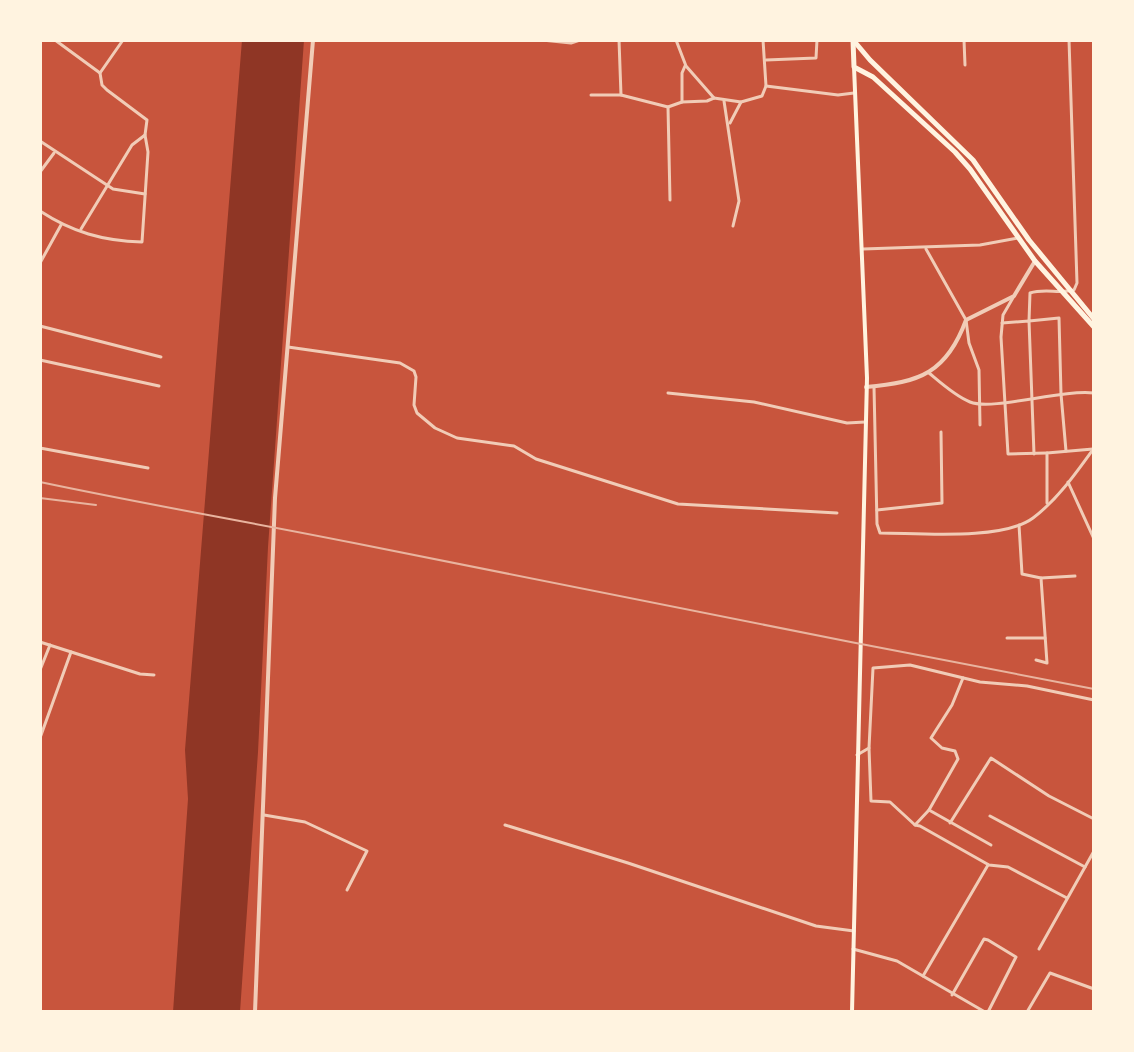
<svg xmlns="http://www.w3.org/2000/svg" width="1134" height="1052" font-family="'DM Sans',sans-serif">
<rect width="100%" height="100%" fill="#c8553d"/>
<!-- water -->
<polygon fill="#8f3625" points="242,40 304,40 268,547 258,752 240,1012 173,1012 188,799 185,750"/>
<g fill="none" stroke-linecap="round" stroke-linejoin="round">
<!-- minor -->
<g stroke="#f1ccb7" stroke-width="3">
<polyline points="55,40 100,73"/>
<polyline points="542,40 571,43 580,40"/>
<polyline points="619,40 621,95"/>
<polyline points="676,40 686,66 714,98"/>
<polyline points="964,40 965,65"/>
<polyline points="766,60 816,58 817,40"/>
<polyline points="766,86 838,95 854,93"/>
<polyline points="591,95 621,95 668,107 682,102 707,101 714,98 741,102 762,96 766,86 763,40"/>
<polyline points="724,101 739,201 733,226"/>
<polyline points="682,102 682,73 685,66"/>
<polyline points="668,107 670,200"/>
<polyline points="730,123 741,102"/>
<polyline points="40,141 113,189 145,194"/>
<polyline points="40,172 54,153"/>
<path d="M40,211C72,232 103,241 142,242L148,152L145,135L147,120L107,90L102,85L100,73L123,40"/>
<polyline points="81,229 132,145 145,135"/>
<polyline points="863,249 980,245 1018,238"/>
<polyline points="926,249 966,320 969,343 979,370 980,425"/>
<polyline points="40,263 61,225"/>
<polyline points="1014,296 1003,315 1001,337 1008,454 1047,453"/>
<polyline points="1002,323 1029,321 1034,454"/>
<polyline points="40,326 161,357"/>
<polyline points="288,347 400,363 414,371 416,377 414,405 417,413 435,428 457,438 514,446 536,459 678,504 837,513"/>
<polyline points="40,360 159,386"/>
<path d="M929,373C941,383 955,396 970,402C993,411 1062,389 1094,393"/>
<path d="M874,387L877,524L880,533C918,533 1002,541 1033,518C1057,500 1076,473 1094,448"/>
<polyline points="668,393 754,402 847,423 865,422"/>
<polyline points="40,448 148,468"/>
<path d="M1066,451L1061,394L1059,318L1029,321L1030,293C1045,288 1059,294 1074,290L1077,283L1069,40"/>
<polyline points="1068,482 1094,539"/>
<polyline points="1047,503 1047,453 1093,449"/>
<polyline points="877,510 942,503 941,432"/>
<polyline points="1019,525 1022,574 1041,578 1047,663 1036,660"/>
<polyline points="1041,578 1075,576"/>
<polyline points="1007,638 1045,638"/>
<polyline points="40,642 140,674 154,675"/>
<polyline points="40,670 50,645"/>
<polyline points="963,678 952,705 931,738 942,748 955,751 958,759 929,810 915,825 920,826 989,865 1008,867 1067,898"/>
<polyline points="40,738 71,652"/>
<polyline points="869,748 871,801 890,802 915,825"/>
<polyline points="857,755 869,748 873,668 910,665 980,682 1027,686 1094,700"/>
<polyline points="929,810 991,845"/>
<polyline points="264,815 305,822 367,851 347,890"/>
<polyline points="990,816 1085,867"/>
<polyline points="950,823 991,758 1049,796 1094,819"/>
<polyline points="505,825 628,863 816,926 854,931"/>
<polyline points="853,949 897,961 985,1012"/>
<polyline points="1039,949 1094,851"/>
<polyline points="923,976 988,865"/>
<polyline points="952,995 984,939 988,940 1016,957 988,1012"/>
<polyline points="1027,1012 1050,973 1094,989"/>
</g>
<!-- tertiary -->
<g stroke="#f1ccb7" stroke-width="4">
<path d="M866,387C920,383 947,372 966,320L1014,296L1035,261"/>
<polyline points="255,1012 275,498 313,40"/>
</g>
<!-- secondary -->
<polyline stroke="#fff3e0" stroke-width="4" points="852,1012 867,378 854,67"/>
<!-- primary -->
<g stroke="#fff3e0" stroke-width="5">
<polyline points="853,40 854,67 873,77 955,152 970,169 1035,261 1094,327"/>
<polyline points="854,41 870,60 973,160 1029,240 1094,319"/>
</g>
<!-- rail -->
<g stroke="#e9b49f" stroke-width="2">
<path d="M40,482C144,504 249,522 354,543C600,593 847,642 1094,689"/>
<polyline points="40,498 96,505"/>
</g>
</g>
<!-- border -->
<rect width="1134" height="1052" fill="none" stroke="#fff3e0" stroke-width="84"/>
</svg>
